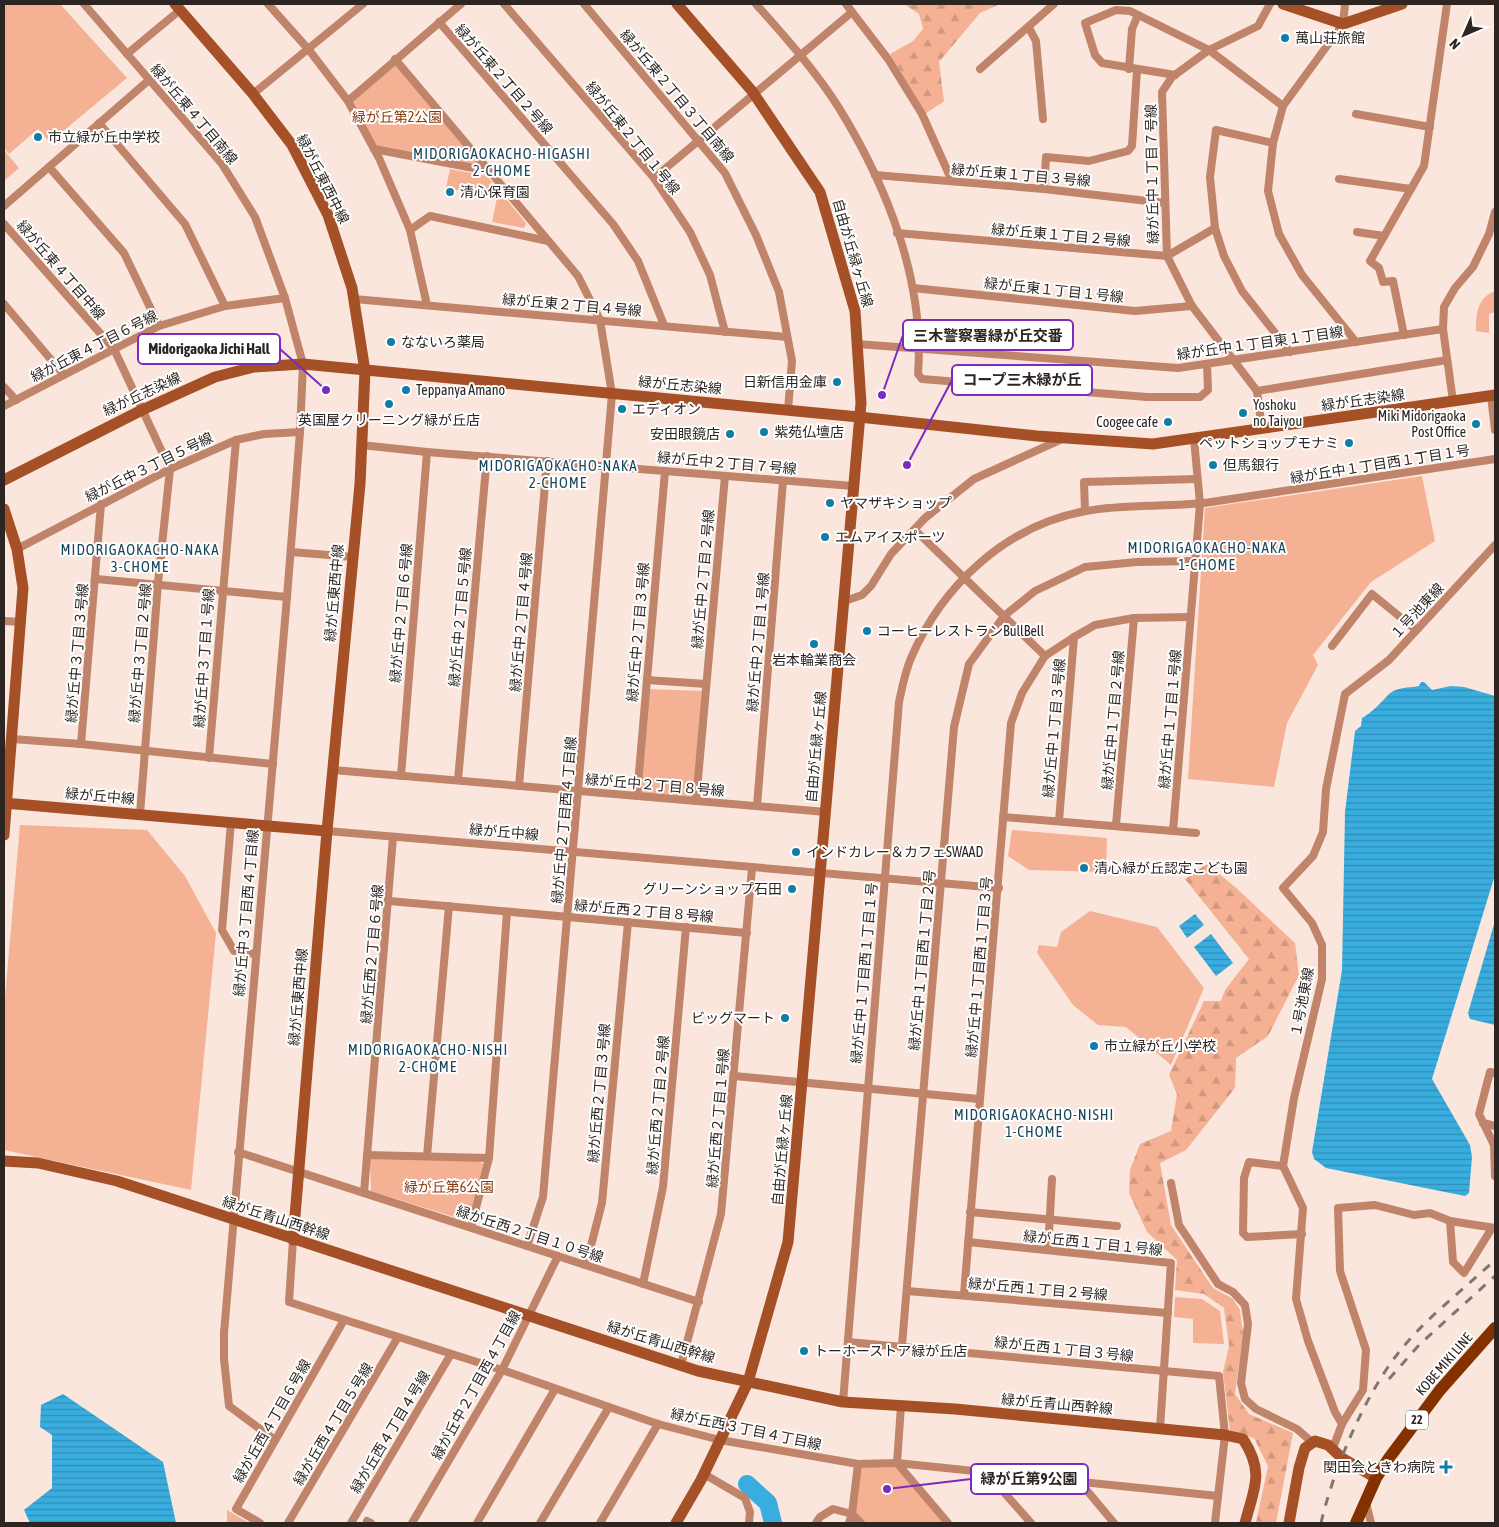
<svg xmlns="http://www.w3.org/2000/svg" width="1499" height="1527" font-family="'Asap Condensed','Noto Sans JP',sans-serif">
<defs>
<pattern id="forest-firs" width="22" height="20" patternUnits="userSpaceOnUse" patternTransform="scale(1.25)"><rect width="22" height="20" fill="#f5b193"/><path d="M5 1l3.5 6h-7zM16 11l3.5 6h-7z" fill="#d2987e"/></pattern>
<pattern id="water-rules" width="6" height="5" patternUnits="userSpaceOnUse" patternTransform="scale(1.25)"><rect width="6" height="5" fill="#39addf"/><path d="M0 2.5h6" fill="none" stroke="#308db4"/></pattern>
</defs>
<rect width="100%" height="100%" fill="#fae6dd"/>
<!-- forest -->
<g fill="url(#forest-firs)">
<polygon points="904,4 1000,4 980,13 939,62 944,101 925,114 890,54 913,41 923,29 919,14"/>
<polygon points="1207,864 1234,886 1295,943 1299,975 1268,1036 1236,1058 1235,1088 1186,1150 1160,1163 1171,1225 1213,1288 1233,1299 1240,1310 1243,1333 1235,1394 1249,1414 1293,1433 1276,1523 1256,1523 1268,1466 1254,1438 1230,1431 1223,1372 1229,1346 1224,1308 1204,1294 1175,1290 1177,1260 1147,1232 1129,1193 1130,1170 1140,1144 1171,1131 1177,1094 1169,1075 1204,1001 1221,1001 1225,990 1249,959 1185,879"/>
</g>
<!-- park -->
<g fill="#f5b193">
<polygon points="4,4 60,4 127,78 50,142 38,129 9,154 4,148"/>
<polygon points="395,59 489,171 374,149 348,101"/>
<polygon points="4,150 19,168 4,181"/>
<polygon points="450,169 487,176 526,223 524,228 492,222 497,198 446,188"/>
<path d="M1495,291V312L1489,314V333L1476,331C1476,313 1477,298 1495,291Z"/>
<polygon points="1422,476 1435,541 1371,582 1313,655 1318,665 1287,723 1274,787 1188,779 1205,508"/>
<polygon points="646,689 706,691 696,801 637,796"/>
<polygon points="20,825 147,830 185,876 216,933 191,1190 4,1150 4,1009"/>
<polygon points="1012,830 1107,838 1106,872 1029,870 1008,856"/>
<polygon points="1090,911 1157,927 1204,988 1171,1065 1126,1027 1098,1025 1073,1005 1037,953 1039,945 1057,947 1061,932"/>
<polygon points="373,1157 478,1160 483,1164 470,1219 467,1221 371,1191 370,1160"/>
<polygon points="1175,1297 1202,1299 1220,1311 1224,1344 1193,1343 1193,1319 1174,1317"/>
<polygon points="897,1463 948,1523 861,1523 852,1514 858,1464"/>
<polygon points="227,1510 249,1523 227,1523"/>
</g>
<!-- water -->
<g fill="url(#water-rules)">
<path d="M1421,682H1424L1432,690L1451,686L1464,687L1495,696V875L1432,1079L1470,1145L1472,1157L1469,1193L1465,1196L1326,1168L1314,1159L1312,1152L1342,970L1345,812L1355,731L1361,726L1362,718C1370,714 1382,702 1388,695C1395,687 1409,688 1419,686Z"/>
<polygon points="1195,914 1204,925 1187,938 1179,926"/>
<polygon points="1495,921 1495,1025 1470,1019 1468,1013"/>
<polygon points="1211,934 1233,963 1216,976 1194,947"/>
<polygon points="63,1394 163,1462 176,1523 30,1523 24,1510 52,1488 52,1435 40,1427 41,1405"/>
</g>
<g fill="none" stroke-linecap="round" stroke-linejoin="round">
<!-- river -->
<polyline stroke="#39addf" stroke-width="18" points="747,1484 768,1503 773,1523"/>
<!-- street -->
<g stroke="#c0846a" stroke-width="8">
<polyline points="84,4 222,164 255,217 285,298 303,364 300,432 287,597 224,1333 224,1359 229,1406 275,1440"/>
<polyline points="268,4 309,50 348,101 379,158 410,230 427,305"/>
<polyline points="504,4 654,178 690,232 710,275 725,332"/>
<polyline points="584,4 725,173 756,235 779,292 792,361 788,410"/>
<path d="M756,4C785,37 815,70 839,108C887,186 925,281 918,374L922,379L1147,397H1200L1208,390L1207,364"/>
<polyline points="846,4 888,59 922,114 952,181"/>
<polyline points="1345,4 1343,24 1283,106 1273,143 1268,191 1279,234 1302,275 1356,342"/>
<polyline points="439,22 613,224 638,261 664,325"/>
<polyline points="1029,28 1036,41 1043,119"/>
<polyline points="127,54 180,10"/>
<polyline points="395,59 578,276 600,320 612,394 543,1197 527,1246"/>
<polyline points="980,69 1054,4"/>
<polyline points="1129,69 1132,29 1138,15"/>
<polyline points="1175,75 1102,63 1095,55 1085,23 1116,10 1130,11 1209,50 1283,106"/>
<polyline points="253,94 363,4"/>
<polyline points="348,101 461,4"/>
<polyline points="1356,114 1430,127"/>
<polyline points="99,123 185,224 225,306"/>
<polyline points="1273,143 1216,130 1210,177 1215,228 1224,256 1242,291 1290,352"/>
<polyline points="374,149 489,171"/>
<polyline points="49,167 124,253 159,326"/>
<polyline points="875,175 1044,189 1165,203"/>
<polyline points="654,178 852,12"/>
<polyline points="1339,179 1411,189"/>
<polyline points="1044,189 1046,157 1089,161 1128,151 1132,146 1137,70"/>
<polyline points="4,206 149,80"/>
<polyline points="4,224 114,349 170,469 158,583 140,814"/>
<polyline points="410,230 430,216 548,241"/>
<polyline points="1357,232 1384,236"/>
<polyline points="897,233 1167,256 1215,228"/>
<polyline points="913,288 1135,311 1192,306"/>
<polyline points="354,299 787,337"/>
<polyline points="4,304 64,375"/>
<polyline points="1443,329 1444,307 1455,288 1473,267 1489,234 1495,212"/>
<polyline points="1404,335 1393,281 1383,282 1379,268 1370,261 1424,166 1447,4"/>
<polyline points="857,344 1178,368 1443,329 1453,401"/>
<polyline points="4,387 16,400"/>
<polyline points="1257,391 1447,360"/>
<polyline points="1491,396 1495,430"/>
<polyline points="4,406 159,326 225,306 285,298"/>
<polyline points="1262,429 1257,391 1192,306 1167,256 1162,92 1172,77 1209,50 1258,26 1270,4"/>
<polyline points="361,445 427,452 853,486"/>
<polyline points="1085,511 1084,482 1197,479"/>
<polyline points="915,530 1045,656"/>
<polyline points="17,549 170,469 236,440 264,434 300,432"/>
<polyline points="291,552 353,557"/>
<polyline points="96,579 287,597"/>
<polyline points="842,602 862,595 871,586 891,554 925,518 974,479 1062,439"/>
<polyline points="4,621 22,622"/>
<polyline points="1332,646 1372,594 1416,630"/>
<polyline points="647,680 706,684"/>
<polyline points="12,739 81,744 273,764"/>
<polyline points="81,744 101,504"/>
<polyline points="209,758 236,440"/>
<polyline points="333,770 826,812"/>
<polyline points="401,776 427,452"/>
<polyline points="458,780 487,456"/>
<polyline points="519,786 547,461"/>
<polyline points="637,796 665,471"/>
<polyline points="696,801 725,476"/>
<polyline points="757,806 783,481"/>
<polyline points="1003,817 1173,831 1200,504 1194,439"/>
<polyline points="1059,821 1074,637"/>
<polyline points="231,822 222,930 234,951 255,954"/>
<polyline points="1116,825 1134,618"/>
<polyline points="327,831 999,888"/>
<polyline points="1173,831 1196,833"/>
<polyline points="389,901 747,933"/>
<polyline points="1495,1073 1490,1072 1479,1114 1494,1145 1495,1176"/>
<polyline points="734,1076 979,1099"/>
<polyline points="1483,1123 1495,1126"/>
<polyline points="238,1152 699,1302"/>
<polyline points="367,1155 489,1158"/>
<polyline points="427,1156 449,906"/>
<polyline points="1283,1166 1249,1162 1244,1178 1243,1233 1247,1237 1302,1234"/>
<polyline points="1171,1183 1179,1225 1218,1284 1233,1292 1245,1305 1248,1324 1241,1383 1245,1399 1256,1409 1297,1429 1313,1443"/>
<polyline points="364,1193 393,837"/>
<polyline points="970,1212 1117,1226"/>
<polyline points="1450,1221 1453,1262 1464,1273 1492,1228"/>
<polyline points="471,1227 489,1158 507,912"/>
<polyline points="293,1240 289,1302 502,1370 658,1424 720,1440 858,1464 897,1463 1218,1496"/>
<polyline points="968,1242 1171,1263 1160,1429"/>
<polyline points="1048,1250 1052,1179"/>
<polyline points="586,1265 602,1203 628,922"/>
<polyline points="643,1284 663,1187 686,927"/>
<polyline points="907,1291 1168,1313"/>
<polyline points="964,1294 1011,723 1022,693 1045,656 1074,637 1095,625 1134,618 1190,617"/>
<polyline points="848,1342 1219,1376 1225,1435 1215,1523"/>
<polyline points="902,1345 954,727 969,664 1004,616 1035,591 1085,567 1137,562 1195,561"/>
<polyline points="681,1365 721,1214 752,868"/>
<path d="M843,1402L899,702C902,688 905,672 911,658C942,586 1006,525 1086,511C1127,503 1169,508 1211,502C1305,488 1400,474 1495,459"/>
<polyline points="901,1406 897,1463 948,1523"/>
<polyline points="1342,1424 1363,1390 1366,1350 1340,1271 1338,1208 1375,1205 1414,1215 1430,1213 1450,1221 1495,1228"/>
<polyline points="1333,1448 1342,1424 1335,1412 1308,1341 1296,1299 1303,1208 1283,1166 1294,1098 1322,979 1322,945 1312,923 1283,888 1313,856 1323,832 1326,789 1345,694 1389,660 1495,545"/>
<polyline points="986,1472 1031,1523"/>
<polyline points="704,1474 745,1498 750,1512 749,1523"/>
<polyline points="1079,1481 1114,1523"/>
<polyline points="1366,1503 1371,1523"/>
<polyline points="367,1521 371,1523"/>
<polyline points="260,1523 236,1509 344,1320"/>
<polyline points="288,1523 398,1337"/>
<polyline points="351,1523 451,1354"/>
<polyline points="412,1523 502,1370 558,1256"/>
<polyline points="477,1523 555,1389"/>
<polyline points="540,1523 609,1407"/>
<polyline points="600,1523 658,1424"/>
<polyline points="816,1523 820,1517 833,1509 852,1514 861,1523"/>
<polyline points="849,1523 852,1514 858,1464"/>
</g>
<!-- secondary -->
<g stroke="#a55026" stroke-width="11">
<polyline points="175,4 253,94 292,145 328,215 352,288 365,371 360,484 327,831 293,1240"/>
<polyline points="1283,4 1343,24 1402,4"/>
<polyline points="4,480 142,410 215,377 254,367 303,364 859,417 1037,436 1153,444 1495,395"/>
<polyline points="4,509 17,549 23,588 4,835"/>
<polyline points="4,803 327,831"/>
<path d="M4,1161L38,1163L117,1181L698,1371L843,1402L955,1409L1225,1435L1243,1439C1265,1473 1254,1488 1245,1523"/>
<polyline points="676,1523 701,1480 748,1382 788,1242 861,403 855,311 820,192 752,91 677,4"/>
<polyline points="1289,1523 1299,1468 1305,1448 1315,1441 1328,1445 1342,1458 1376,1478"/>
</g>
<!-- primary -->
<polyline stroke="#843100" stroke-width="12" points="1356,1523 1376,1478 1389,1458 1440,1390 1495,1328"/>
<!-- rail -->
<g stroke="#81756f" stroke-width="3" stroke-dasharray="9 9" stroke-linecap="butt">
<polyline points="1389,1379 1420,1344 1495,1276"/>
<path d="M1321,1523C1333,1471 1363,1399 1396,1356C1423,1320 1462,1291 1495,1260"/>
</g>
</g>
<!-- markers -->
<g fill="#117da6" stroke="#fff" stroke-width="2">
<circle cx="1285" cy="38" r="5"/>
<circle cx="38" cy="137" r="5"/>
<circle cx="450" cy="192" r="5"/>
<circle cx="391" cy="342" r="5"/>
<circle cx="837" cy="382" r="5"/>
<circle cx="406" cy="390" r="5"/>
<circle cx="389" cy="404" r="5"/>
<circle cx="622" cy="409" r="5"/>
<circle cx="1243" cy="413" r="5"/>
<circle cx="1168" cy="422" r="5"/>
<circle cx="1476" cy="424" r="5"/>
<circle cx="764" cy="432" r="5"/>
<circle cx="730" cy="434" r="5"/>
<circle cx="1349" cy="443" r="5"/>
<circle cx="1213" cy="465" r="5"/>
<circle cx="830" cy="503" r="5"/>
<circle cx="825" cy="537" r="5"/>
<circle cx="867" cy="631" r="5"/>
<circle cx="814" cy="644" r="5"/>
<circle cx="796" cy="852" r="5"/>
<circle cx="1084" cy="868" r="5"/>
<circle cx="792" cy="889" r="5"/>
<circle cx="785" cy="1018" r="5"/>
<circle cx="1094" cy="1046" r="5"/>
<circle cx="804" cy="1351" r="5"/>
<path d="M1443.5 1459.5h5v5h5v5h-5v5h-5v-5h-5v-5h5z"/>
</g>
<g text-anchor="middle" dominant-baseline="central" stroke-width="4" stroke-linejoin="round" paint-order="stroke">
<!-- shield labels -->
<rect fill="#fff" stroke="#6b6664" stroke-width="1" x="1406" y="1410.5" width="22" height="19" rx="4"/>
<g font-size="12" font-weight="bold" fill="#2c2522">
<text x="1417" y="1420">22</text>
</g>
<!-- poi labels -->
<g font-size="14" fill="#2c2522" stroke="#fff" text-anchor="start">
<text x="1295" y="38">萬山荘旅館</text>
<text x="48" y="137">市立緑が丘中学校</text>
<text x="460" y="192">清心保育園</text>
<text x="401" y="342">なないろ薬局</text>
<text x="827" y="382" text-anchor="end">日新信用金庫</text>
<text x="416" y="390">Teppanya Amano</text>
<text x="1253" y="405">Yoshoku<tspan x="1253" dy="16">no Taiyou</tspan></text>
<text x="632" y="409">エディオン</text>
<text x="1466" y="416" text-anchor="end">Miki Midorigaoka<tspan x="1466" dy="16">Post Office</tspan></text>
<text x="389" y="420" text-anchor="middle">英国屋クリーニング緑が丘店</text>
<text x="1158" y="422" text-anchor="end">Coogee cafe</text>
<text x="774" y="432">紫苑仏壇店</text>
<text x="720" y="434" text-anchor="end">安田眼鏡店</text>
<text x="1339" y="443" text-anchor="end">ペットショップモナミ</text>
<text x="1223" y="465">但馬銀行</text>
<text x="840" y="503">ヤマザキショップ</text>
<text x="835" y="537">エムアイスポーツ</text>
<text x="877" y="631">コーヒーレストランBullBell</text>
<text x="814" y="660" text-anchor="middle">岩本輪業商会</text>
<text x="806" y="852">インドカレー＆カフェSWAAD</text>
<text x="1094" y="868">清心緑が丘認定こども園</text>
<text x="782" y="889" text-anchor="end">グリーンショップ石田</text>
<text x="775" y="1018" text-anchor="end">ビッグマート</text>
<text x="1104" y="1046">市立緑が丘小学校</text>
<text x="814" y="1351">トーホーストア緑が丘店</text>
<text x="1435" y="1467" text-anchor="end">関田会ときわ病院</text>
</g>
<!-- street labels -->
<g font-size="14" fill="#2c2522" stroke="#fff">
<text transform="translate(504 79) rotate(49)">緑が丘東２丁目２号線</text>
<text transform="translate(677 96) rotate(50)">緑が丘東２丁目３丁目南線</text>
<text transform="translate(194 114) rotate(50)">緑が丘東４丁目南線</text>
<text transform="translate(633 138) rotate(51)">緑が丘東２丁目１号線</text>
<text transform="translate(1152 174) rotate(-91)">緑が丘中１丁目７号線</text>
<text transform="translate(1021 175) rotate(5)">緑が丘東１丁目３号線</text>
<text transform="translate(323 179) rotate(63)">緑が丘東西中線</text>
<text transform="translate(1061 235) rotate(5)">緑が丘東１丁目２号線</text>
<text transform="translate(853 253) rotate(74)">自由が丘緑ヶ丘線</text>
<text transform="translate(61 270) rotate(49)">緑が丘東４丁目中線</text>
<text transform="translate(1054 290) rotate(6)">緑が丘東１丁目１号線</text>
<text transform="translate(572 305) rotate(5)">緑が丘東２丁目４号線</text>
<text transform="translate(1260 343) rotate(-8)">緑が丘中１丁目東１丁目線</text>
<text transform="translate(94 346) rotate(-27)">緑が丘東４丁目６号線</text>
<text transform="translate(680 385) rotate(5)">緑が丘志染線</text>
<text transform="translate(142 394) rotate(-25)">緑が丘志染線</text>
<text transform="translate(1363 400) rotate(-8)">緑が丘志染線</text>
<text transform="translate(727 463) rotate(5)">緑が丘中２丁目７号線</text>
<text transform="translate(1380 464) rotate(-9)">緑が丘中１丁目西１丁目１号</text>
<text transform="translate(149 467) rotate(-26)">緑が丘中３丁目５号線</text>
<text transform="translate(703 579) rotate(-85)">緑が丘中２丁目２号線</text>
<text transform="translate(334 593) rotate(-85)">緑が丘東西中線</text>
<text transform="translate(1417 611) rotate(-47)">１号池東線</text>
<text transform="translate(401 613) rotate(-85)">緑が丘中２丁目６号線</text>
<text transform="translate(460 617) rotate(-85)">緑が丘中２丁目５号線</text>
<text transform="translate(521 622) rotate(-85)">緑が丘中２丁目４号線</text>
<text transform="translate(638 632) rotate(-85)">緑が丘中２丁目３号線</text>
<text transform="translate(758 642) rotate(-85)">緑が丘中２丁目１号線</text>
<text transform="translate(77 653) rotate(-85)">緑が丘中３丁目３号線</text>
<text transform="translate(140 653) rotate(-85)">緑が丘中３丁目２号線</text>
<text transform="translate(204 658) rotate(-86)">緑が丘中３丁目１号線</text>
<text transform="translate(1170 719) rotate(-85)">緑が丘中１丁目１号線</text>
<text transform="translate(1113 720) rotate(-85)">緑が丘中１丁目２号線</text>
<text transform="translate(1054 728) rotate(-85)">緑が丘中１丁目３号線</text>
<text transform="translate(816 747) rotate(-85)">自由が丘緑ヶ丘線</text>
<text transform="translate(655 785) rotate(5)">緑が丘中２丁目８号線</text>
<text transform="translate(100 796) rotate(5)">緑が丘中線</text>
<text transform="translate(564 820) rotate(-85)">緑が丘中２丁目西４丁目線</text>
<text transform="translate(504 832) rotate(5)">緑が丘中線</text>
<text transform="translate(644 911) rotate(5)">緑が丘西２丁目８号線</text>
<text transform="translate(246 913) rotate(-85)">緑が丘中３丁目西４丁目線</text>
<text transform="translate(372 954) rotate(-85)">緑が丘西２丁目６号線</text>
<text transform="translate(922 960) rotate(-85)">緑が丘中１丁目西１丁目２号</text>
<text transform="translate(979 967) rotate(-85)">緑が丘中１丁目西１丁目３号</text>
<text transform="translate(864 973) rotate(-85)">緑が丘中１丁目西１丁目１号</text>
<text transform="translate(298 997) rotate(-85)">緑が丘東西中線</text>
<text transform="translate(1302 1002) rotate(-79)">１号池東線</text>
<text transform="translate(599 1093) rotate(-85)">緑が丘西２丁目３号線</text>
<text transform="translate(658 1105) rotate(-85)">緑が丘西２丁目２号線</text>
<text transform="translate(718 1118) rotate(-85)">緑が丘西２丁目１号線</text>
<text transform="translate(782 1150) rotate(-85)">自由が丘緑ヶ丘線</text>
<text transform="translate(276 1218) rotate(18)">緑が丘青山西幹線</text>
<text transform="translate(530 1234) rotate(18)">緑が丘西２丁目１０号線</text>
<text transform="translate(1093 1243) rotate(6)">緑が丘西１丁目１号線</text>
<text transform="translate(1038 1289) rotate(5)">緑が丘西１丁目２号線</text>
<text transform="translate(661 1342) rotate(17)">緑が丘青山西幹線</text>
<text transform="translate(1064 1349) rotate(6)">緑が丘西１丁目３号線</text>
<text transform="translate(1444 1364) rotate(-49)">KOBE MIKI LINE</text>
<text transform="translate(476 1385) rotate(-61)">緑が丘中２丁目西４丁目線</text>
<text transform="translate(1057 1404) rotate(5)">緑が丘青山西幹線</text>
<text transform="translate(272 1421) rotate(-60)">緑が丘西４丁目６号線</text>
<text transform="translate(333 1424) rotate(-59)">緑が丘西４丁目５号線</text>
<text transform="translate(746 1429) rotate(12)">緑が丘西３丁目４丁目線</text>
<text transform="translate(390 1432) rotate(-59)">緑が丘西４丁目４号線</text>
</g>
<!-- park labels -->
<g font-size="14" fill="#8a390a" stroke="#fff">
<text x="397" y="117">緑が丘第2公園</text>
<text x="449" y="1187">緑が丘第6公園</text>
</g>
<!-- neighbourhood labels -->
<g font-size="15" letter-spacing="1" fill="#1a475b" stroke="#fff">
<text x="502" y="153">MIDORIGAOKACHO-HIGASHI<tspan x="502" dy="17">2-CHOME</tspan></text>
<text x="558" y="465">MIDORIGAOKACHO-NAKA<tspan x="558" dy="17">2-CHOME</tspan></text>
<text x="1207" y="547">MIDORIGAOKACHO-NAKA<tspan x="1207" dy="17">1-CHOME</tspan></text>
<text x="140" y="549">MIDORIGAOKACHO-NAKA<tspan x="140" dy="17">3-CHOME</tspan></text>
<text x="428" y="1049">MIDORIGAOKACHO-NISHI<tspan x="428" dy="17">2-CHOME</tspan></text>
<text x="1034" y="1114">MIDORIGAOKACHO-NISHI<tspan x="1034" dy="17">1-CHOME</tspan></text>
</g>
</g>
<!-- callouts -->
<path fill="none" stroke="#7b2cbf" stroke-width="2" d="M882 395L903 335M326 390L280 349M907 465L952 380M887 1489L971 1479"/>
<g fill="#7b2cbf" stroke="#fff" stroke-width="2">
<circle cx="882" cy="395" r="5"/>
<circle cx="326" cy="390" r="5"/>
<circle cx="907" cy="465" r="5"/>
<circle cx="887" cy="1489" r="5"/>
</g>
<g fill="#fff" stroke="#7b2cbf" stroke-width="2">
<rect x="903" y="320" width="170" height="30" rx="5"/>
<rect x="138" y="334" width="142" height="30" rx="5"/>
<rect x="952" y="365" width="140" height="30" rx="5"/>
<rect x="971" y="1464" width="117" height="30" rx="5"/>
</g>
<g font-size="15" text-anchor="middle" font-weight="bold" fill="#2c2522">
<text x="988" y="341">三木警察署緑が丘交番</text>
<text x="209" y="354">Midorigaoka Jichi Hall</text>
<text x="1022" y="385">コープ三木緑が丘</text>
<text x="1029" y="1484">緑が丘第9公園</text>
</g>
<!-- border -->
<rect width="1499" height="1527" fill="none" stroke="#2c2522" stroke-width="10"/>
<!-- north arrow -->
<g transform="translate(1464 35) rotate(225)" stroke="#ffffff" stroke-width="4" paint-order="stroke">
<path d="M0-4L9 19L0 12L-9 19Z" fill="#2c2522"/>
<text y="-8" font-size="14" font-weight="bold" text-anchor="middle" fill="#2c2522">N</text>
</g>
</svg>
